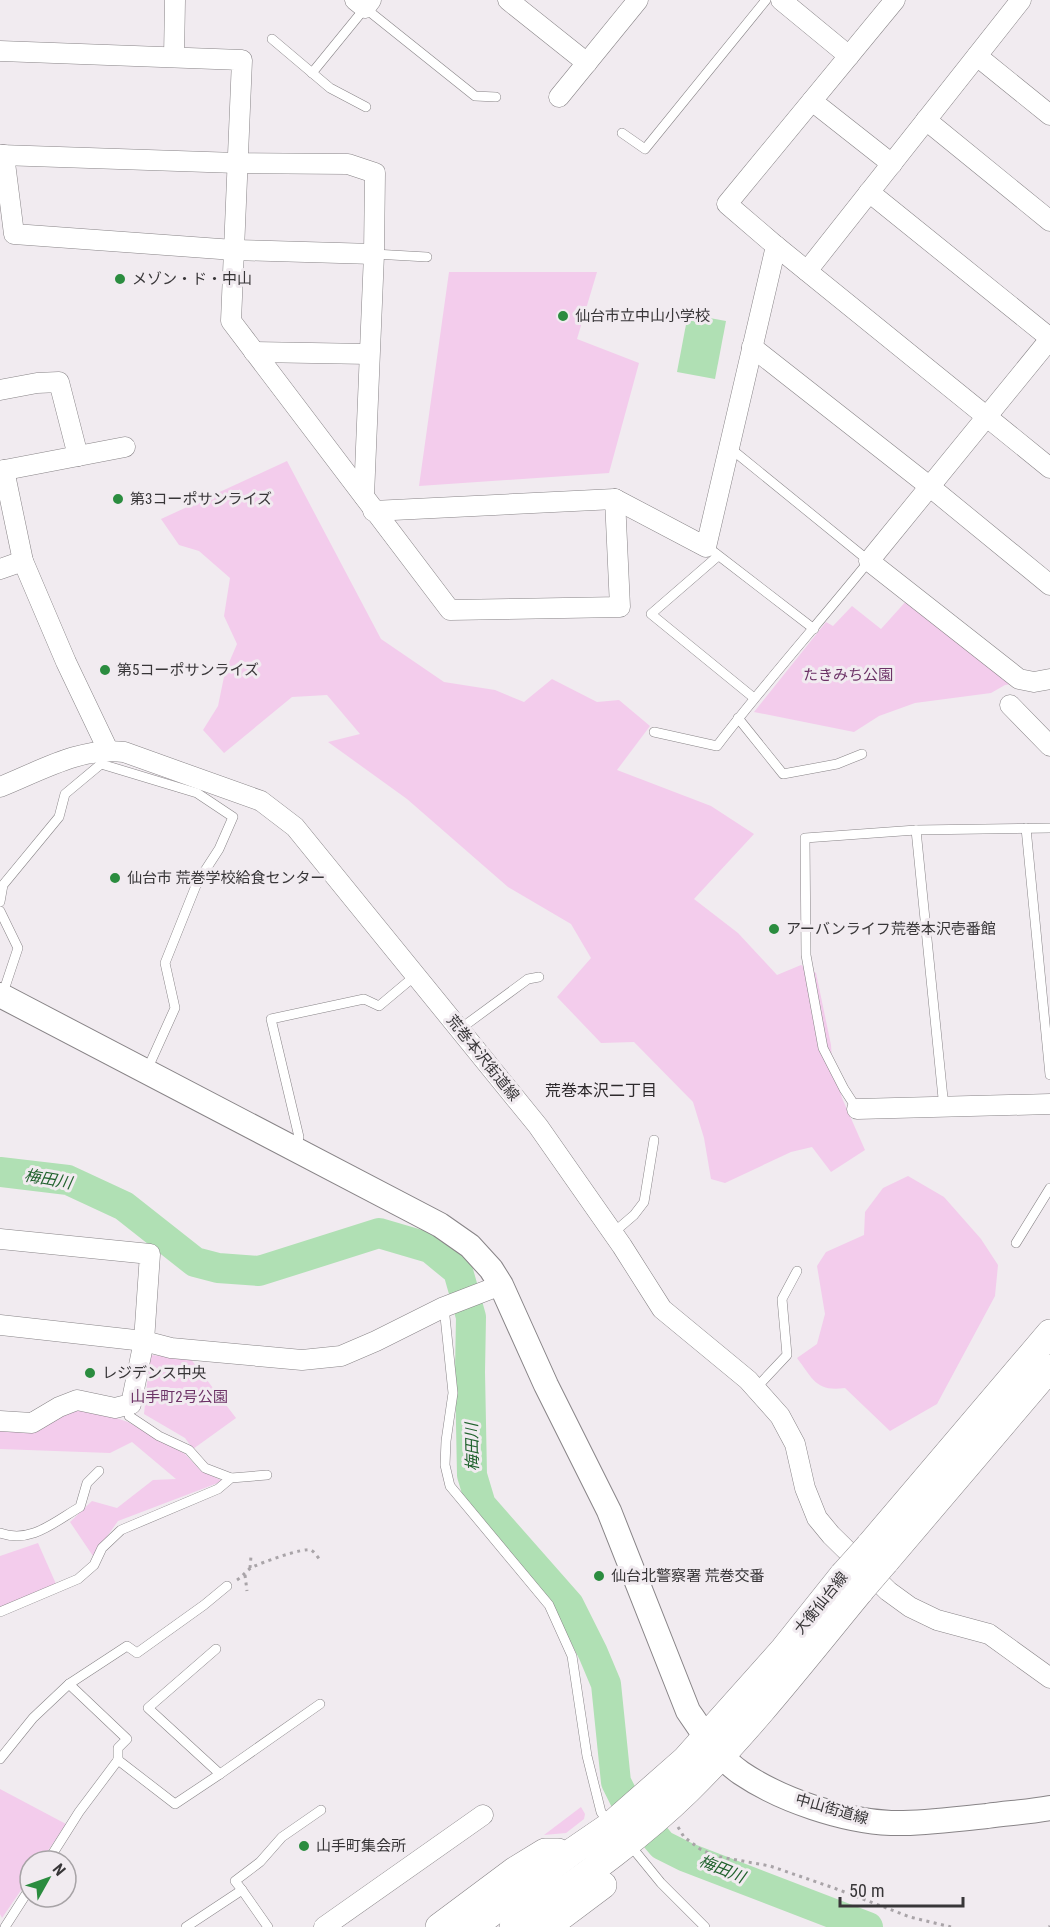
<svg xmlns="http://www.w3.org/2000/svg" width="1050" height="1927" font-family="'Roboto Condensed','Noto Sans JP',sans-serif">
<rect width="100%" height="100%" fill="#f1ebf0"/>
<!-- green -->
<g fill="#f3ccec">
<polygon points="449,272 597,272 577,339 639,363 609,473 419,486"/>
<polygon points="287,461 381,639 444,682 495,690 524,702 552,679 597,702 619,700 650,726 617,770 711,806 754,834 694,899 738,933 777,975 801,965 816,973 831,1045 832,1060 842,1098 865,1150 831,1172 812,1147 791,1152 725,1183 711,1179 704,1138 693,1102 634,1042 601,1043 557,997 591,958 571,924 508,887 407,799 328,742 360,734 327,695 292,697 224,753 203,730 218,706 225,672 237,644 224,616 230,578 199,551 179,545 161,519"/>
<polygon points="908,599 1018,683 1005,685 991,693 915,703 879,716 854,732 754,712 826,622 833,626 852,606 881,629"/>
<path d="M908,1176L944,1197L981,1239L998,1265L995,1296L937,1404L890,1431L845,1388C816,1392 813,1379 797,1358L817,1344L825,1314L817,1266L826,1252L864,1235L865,1212L883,1188Z"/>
<polygon points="150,1355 190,1358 236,1418 193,1449 185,1438 144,1414"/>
<polygon points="78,1405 128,1422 185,1454 201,1471 223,1481 118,1521 93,1556 70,1522 92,1501 117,1508 153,1480 176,1479 132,1442 110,1453 0,1449 0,1430"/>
<polygon points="38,1543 56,1584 0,1609 0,1556"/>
<polygon points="0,1789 66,1824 41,1861 30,1861 30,1877 2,1918 0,1914"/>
<polygon points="581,1807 585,1814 584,1819 566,1833 544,1835"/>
</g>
<!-- water -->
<polygon fill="#b0e0b4" points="688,314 726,321 715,379 677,372"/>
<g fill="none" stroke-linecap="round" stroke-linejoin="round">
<!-- river -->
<polyline stroke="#b0e0b4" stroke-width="30" points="0,1172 68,1180 124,1206 195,1262 218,1268 259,1271 379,1233 430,1248 458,1271 471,1317 470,1372 472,1475 481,1505 569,1605 593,1653 606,1684 616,1782 626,1802 662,1845 686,1857 868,1927"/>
<!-- service casing -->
<g stroke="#888487" stroke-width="10">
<g id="service">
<polyline points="272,39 330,88 366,107"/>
<polyline points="312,73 365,8 475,96 496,97"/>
<polyline points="622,133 645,149 766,0"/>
<polyline points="374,254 427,257"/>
<polyline points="714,552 814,629"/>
<polyline points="718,556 651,614 754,698"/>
<polyline points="738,718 783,774 837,764 862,754"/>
<path d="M654,732L717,746C765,683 819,623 869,561L730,448"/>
<polyline points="1026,828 1050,1075"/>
<polyline points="916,830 944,1108"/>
<polyline points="0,902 3,885 59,817 65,794 101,764 197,793 233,817 219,849 197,883 165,963 175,1008 147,1070"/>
<polyline points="0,911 18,948 2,996"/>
<polyline points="460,1029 528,979 539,977"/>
<polyline points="857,1109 844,1089 823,1048 806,955 805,838 916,830 1050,828"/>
<polyline points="296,1148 299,1137 271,1019 364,999 379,1006 416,975"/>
<polyline points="613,1233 634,1215 644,1202 654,1140"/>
<polyline points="1016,1243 1050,1188"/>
<polyline points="444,1307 453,1393 446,1441 445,1465 450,1486 549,1605 572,1656 587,1756 601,1812 609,1823"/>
<polyline points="756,1388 787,1355 782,1299 797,1271"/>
<polyline points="131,1404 129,1416 159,1436 189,1450 205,1468 231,1478"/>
<path d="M0,1533C31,1544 54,1522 80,1507L87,1483L99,1471"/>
<polyline points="0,1612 78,1579 94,1565 102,1548 121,1530 218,1489 231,1478 267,1475"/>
<polyline points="216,1649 148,1708 220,1774 320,1704"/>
<polyline points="0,1759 33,1718 69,1684"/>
<polyline points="118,1760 118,1748 127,1739 69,1684 127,1646 137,1653 204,1605 227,1586"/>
<polyline points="630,1845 661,1883 705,1927"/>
<polyline points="48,1861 79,1812 118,1760 175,1804 220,1774"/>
<polyline points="242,1890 268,1927"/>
<polyline points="5,1927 30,1888"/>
<polyline points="186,1927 242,1890 235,1881 260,1862 282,1837 321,1810"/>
</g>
</g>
<!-- minor casing -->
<g stroke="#888487" stroke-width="21">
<g id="minor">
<polyline points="355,0 365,8 371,0"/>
<polyline points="508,0 587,63"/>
<polyline points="781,0 849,56"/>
<polyline points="895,0 727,204 776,246 1050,468"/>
<polyline points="0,51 242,60 231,321 450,610 620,607 615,499"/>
<polyline points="977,56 1050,115"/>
<polyline points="174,57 175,0"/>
<polyline points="559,97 638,0"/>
<polyline points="812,101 892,164"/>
<polyline points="926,120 1050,221"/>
<polyline points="0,155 237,163 348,164 375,173 374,254 364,496"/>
<polyline points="4,155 14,234 234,250 374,254"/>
<polyline points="869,192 1050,338"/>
<polyline points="807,271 1021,0"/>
<polyline points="1050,339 869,561 1019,679 1034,682 1050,679"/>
<polyline points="752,347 929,486 1050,585"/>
<polyline points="254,352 369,354"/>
<polyline points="0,390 37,383 59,382 78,456"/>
<polyline points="4,470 23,561 66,662 108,750"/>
<polyline points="0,471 125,447"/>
<polyline points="373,511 615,499 706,547 776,246"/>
<polyline points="0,569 23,561"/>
<polyline points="1010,705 1050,746"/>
<path d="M0,787C38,772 82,746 124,752L261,801L295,827L538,1126L622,1246L662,1309L748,1380L780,1416L795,1444L805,1488L817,1518L831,1535L888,1591L910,1607L937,1620L989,1634L1050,1678"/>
<polyline points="857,1109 1050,1104"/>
<polyline points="0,1239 150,1254 144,1341 131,1404 115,1408 77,1400 59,1407 32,1423 0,1421"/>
<polyline points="0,1325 144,1341 171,1348 302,1360 341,1356 376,1341 444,1307 501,1285"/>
<polyline points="324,1927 483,1815"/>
</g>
</g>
<!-- tertiary casing -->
<g stroke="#888487" stroke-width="26">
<path id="tertiary" d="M0,995L440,1225L470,1246L491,1269L501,1285L546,1385L609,1511L688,1711C703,1733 718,1757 741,1773C781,1800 843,1821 891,1823C922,1824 955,1819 987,1816C1008,1813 1029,1812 1050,1808"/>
</g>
<!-- secondary casing -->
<g stroke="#888487" stroke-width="28">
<g id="secondary">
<polyline points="869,1546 1050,1333"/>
<polyline points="885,1562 1050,1368"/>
<polyline points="439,1927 514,1871 545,1852 558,1852"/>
<polyline points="473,1927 573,1851 611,1825 685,1760 784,1649 843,1575"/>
<path d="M513,1927C573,1884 635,1842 688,1790C751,1728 805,1658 861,1590"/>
<polyline points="547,1927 603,1885"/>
</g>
</g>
<!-- path -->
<g stroke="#a9a4a8" stroke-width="3" stroke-dasharray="3 4.5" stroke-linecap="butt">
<polyline points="250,1568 251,1556"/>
<polyline points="245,1575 247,1591"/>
<path d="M237,1580C243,1576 246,1571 251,1568C259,1563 305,1547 311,1550C315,1552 318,1558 321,1561"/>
<polyline points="678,1827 684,1837 700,1849 715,1856 770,1866 834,1888 910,1917 951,1927"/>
<polyline points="1049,1927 1050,1926"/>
</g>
<!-- service -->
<use href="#service" stroke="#fff" stroke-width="9"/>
<!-- minor -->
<use href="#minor" stroke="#fff" stroke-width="20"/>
<!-- tertiary -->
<use href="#tertiary" stroke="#fff" stroke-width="24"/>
<!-- secondary -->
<use href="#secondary" stroke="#fff" stroke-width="27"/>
<!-- secondary-bridge casing -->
<g stroke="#888487" stroke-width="28" stroke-linecap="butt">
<g id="secondary-bridge">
<polyline points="843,1575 869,1546"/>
<polyline points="861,1590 885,1562"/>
</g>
</g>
<!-- secondary-bridge -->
<use href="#secondary-bridge" stroke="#fff" stroke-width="27"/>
</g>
<!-- markers -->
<g fill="#2b8c3f" stroke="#f1ebf0" stroke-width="2">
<circle cx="120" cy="279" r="6"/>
<circle cx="563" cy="316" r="6"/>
<circle cx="118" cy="499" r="6"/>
<circle cx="105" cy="670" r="6"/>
<circle cx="115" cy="878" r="6"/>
<circle cx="774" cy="929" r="6"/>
<circle cx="90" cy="1373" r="6"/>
<circle cx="599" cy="1576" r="6"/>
<circle cx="304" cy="1846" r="6"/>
</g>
<g text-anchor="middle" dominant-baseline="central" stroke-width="6" stroke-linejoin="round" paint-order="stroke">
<!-- poi labels -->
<g font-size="15" fill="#383638" stroke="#f1ebf0" text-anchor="start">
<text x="132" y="279">メゾン・ド・中山</text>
<text x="575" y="316">仙台市立中山小学校</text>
<text x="130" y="499">第3コーポサンライズ</text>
<text x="117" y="670">第5コーポサンライズ</text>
<text x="127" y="878">仙台市 荒巻学校給食センター</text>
<text x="786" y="929">アーバンライフ荒巻本沢壱番館</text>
<text x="102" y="1373">レジデンス中央</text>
<text x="611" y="1576">仙台北警察署 荒巻交番</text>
<text x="316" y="1846">山手町集会所</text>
</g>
<!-- park labels -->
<g font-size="15" fill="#6c3266" stroke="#f1ebf0">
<text x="848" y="675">たきみち公園</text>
<text x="179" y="1397">山手町2号公園</text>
</g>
<!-- street labels -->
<g font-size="15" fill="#383638" stroke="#f1ebf0">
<text transform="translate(483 1058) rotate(51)">荒巻本沢街道線</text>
<text transform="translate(821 1603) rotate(-51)">大衡仙台線</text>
<text transform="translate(832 1809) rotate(16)">中山街道線</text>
</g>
<!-- neighbourhood labels -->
<g font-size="16" fill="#2e2a2d" stroke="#f1ebf0">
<text x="601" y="1090">荒巻本沢二丁目</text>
</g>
<!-- water labels -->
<g font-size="16" font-style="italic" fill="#20622d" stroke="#f1ebf0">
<text transform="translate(48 1179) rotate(10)">梅田川</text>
<text transform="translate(472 1447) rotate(-91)">梅田川</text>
<text transform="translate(722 1869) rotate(22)">梅田川</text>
</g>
</g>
<!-- north arrow -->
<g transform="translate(48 1879) rotate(50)"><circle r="28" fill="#f1ebf0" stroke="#a7a3a6" stroke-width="1.5"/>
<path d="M0-4.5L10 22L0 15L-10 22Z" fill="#2b8c3f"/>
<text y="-9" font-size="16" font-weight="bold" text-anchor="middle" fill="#383638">N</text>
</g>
<!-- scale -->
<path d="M840 1897v9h123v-9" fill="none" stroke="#383638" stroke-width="3"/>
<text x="849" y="1897" font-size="18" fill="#383638" stroke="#f1ebf0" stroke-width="4.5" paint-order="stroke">50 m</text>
</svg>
